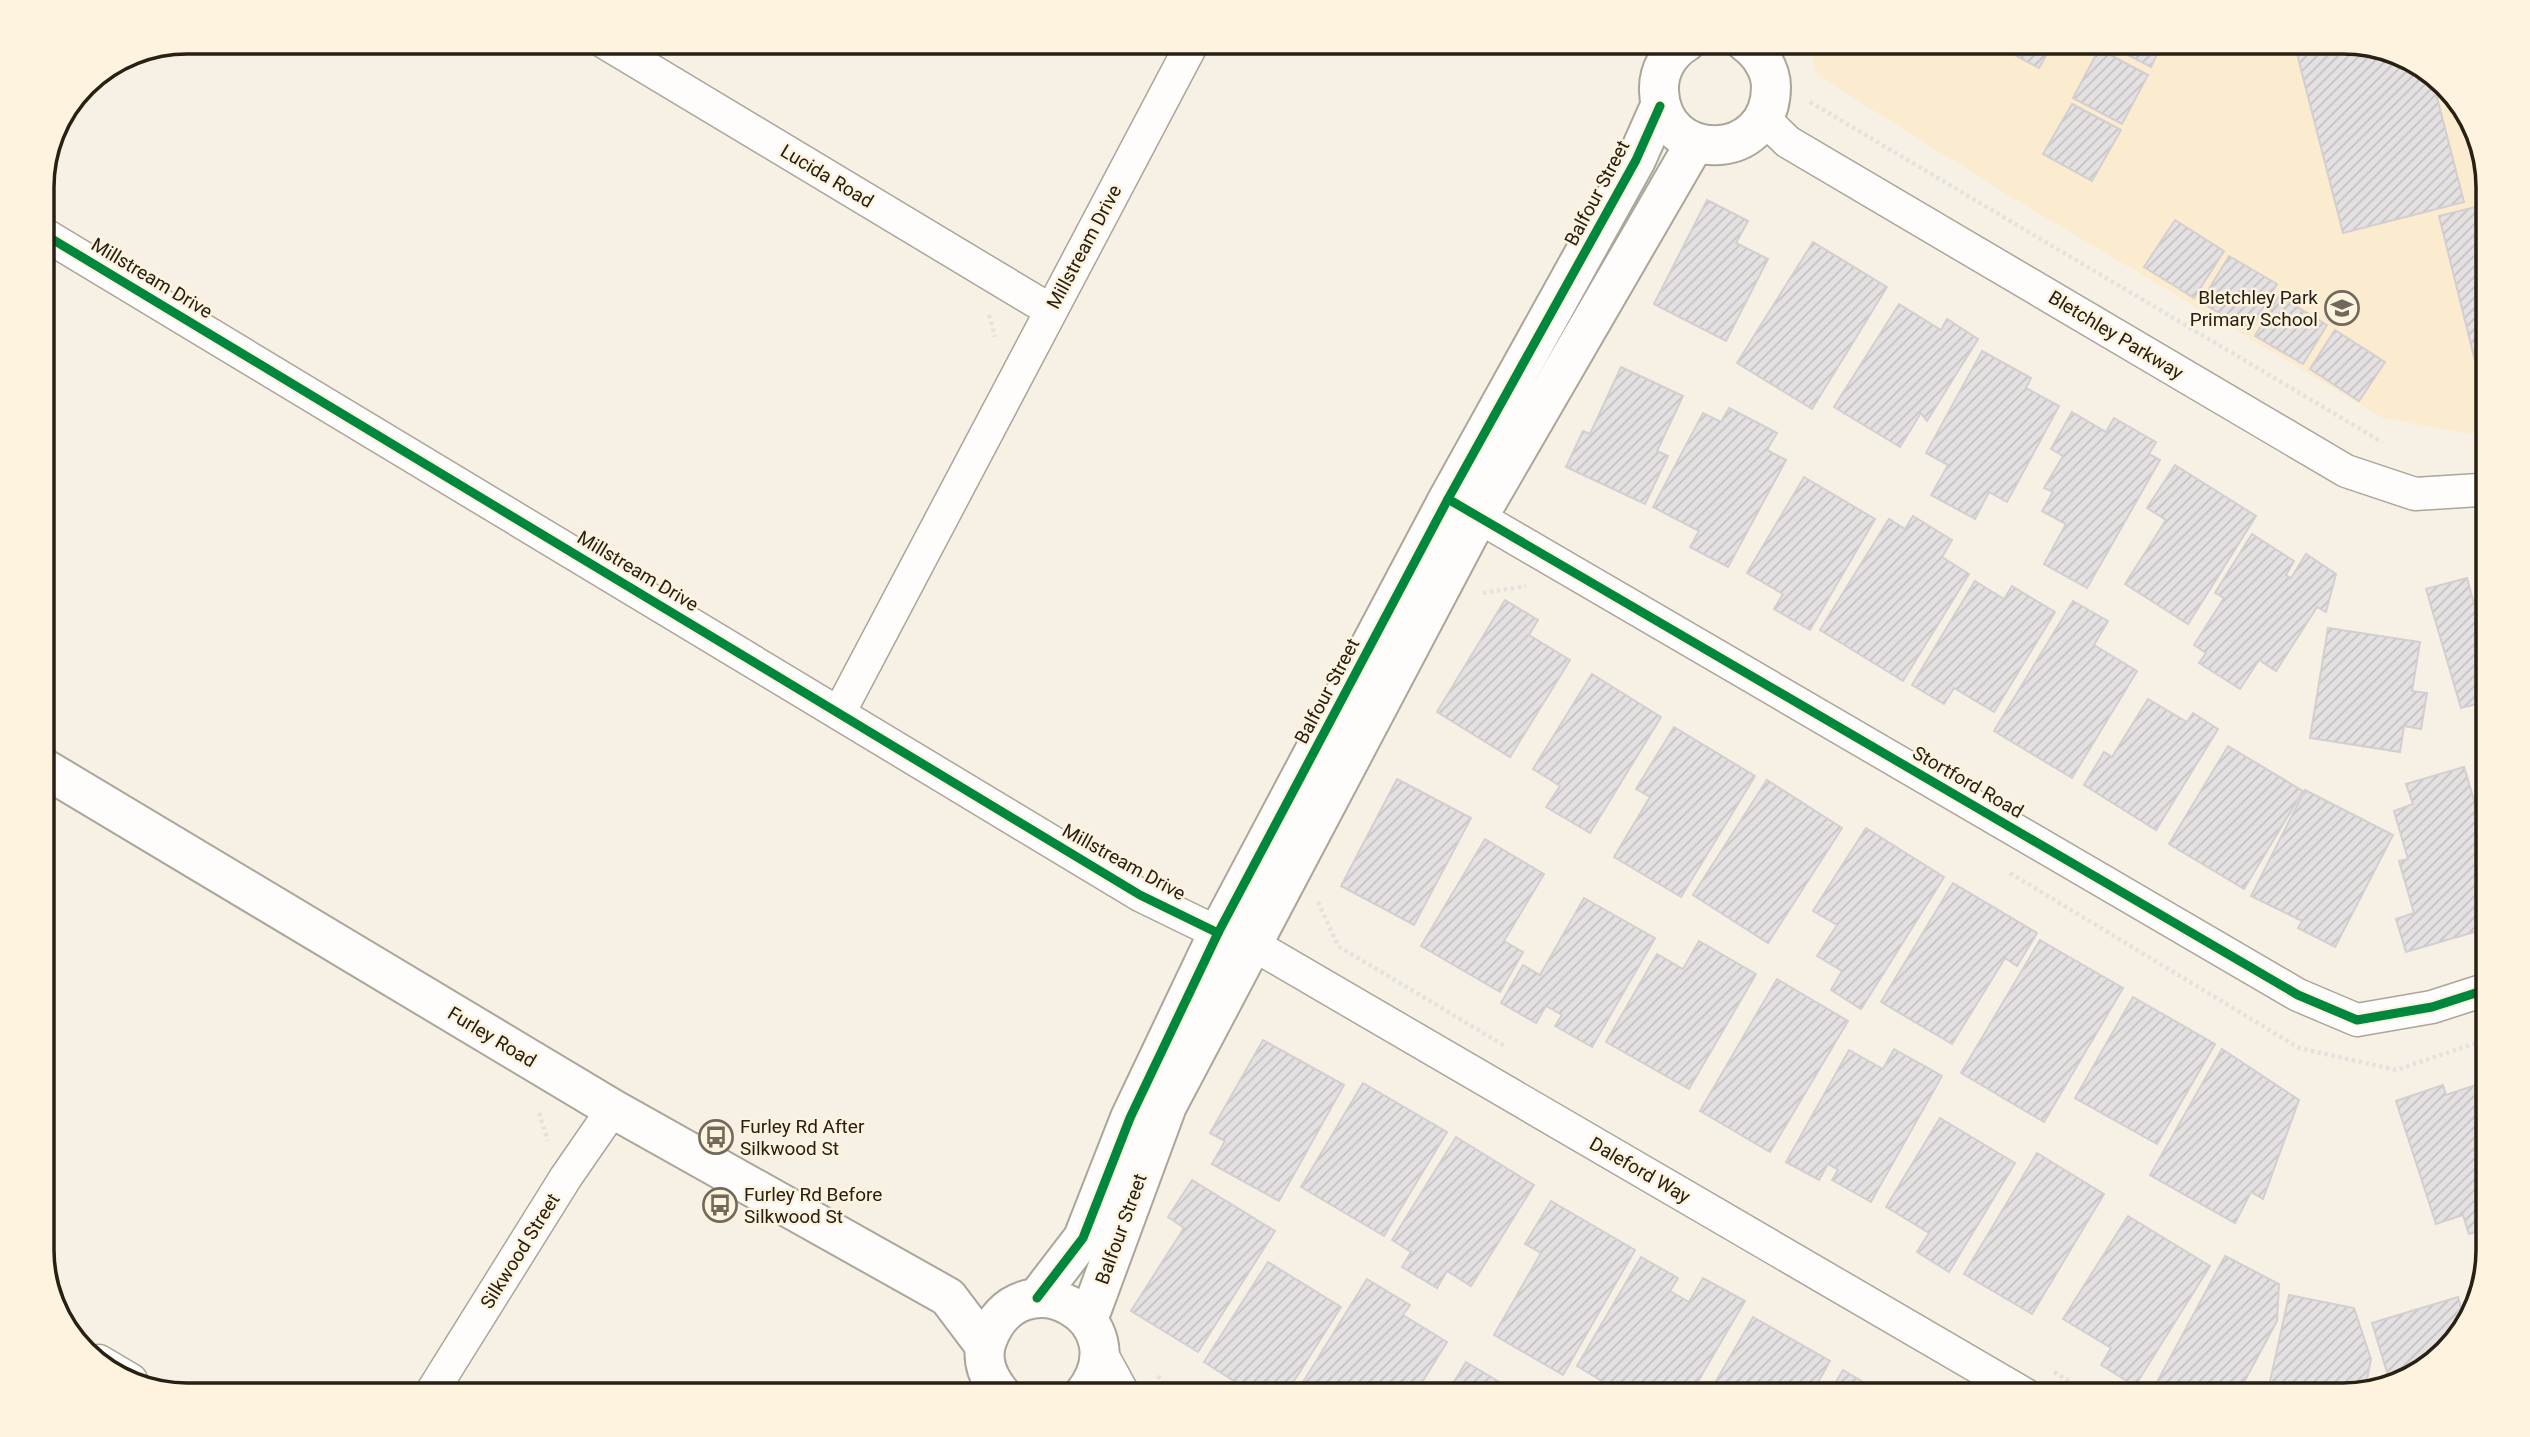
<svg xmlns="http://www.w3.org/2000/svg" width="2530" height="1437" font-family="Roboto,sans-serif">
<defs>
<pattern id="building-hatch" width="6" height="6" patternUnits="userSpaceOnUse" patternTransform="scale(1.75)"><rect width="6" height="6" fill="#e5e1e2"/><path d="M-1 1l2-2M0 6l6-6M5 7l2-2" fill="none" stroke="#c4c1c1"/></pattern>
</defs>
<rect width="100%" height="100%" fill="#f7f1e5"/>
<!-- built -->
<polygon fill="#fbecd0" points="1808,42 2343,42 2415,61 2468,114 2488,178 2488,427 2471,434 2383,418 2011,197 1817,75"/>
<!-- building -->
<g fill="url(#building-hatch)" stroke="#d3cfd1" stroke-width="2">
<polygon points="1960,42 2054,42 2039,68 1991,42 1984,55"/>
<polygon points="2103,42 2163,42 2151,67"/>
<polygon points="2310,42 2343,42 2415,61 2432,78 2464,202 2343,233 2295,46"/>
<polygon points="2099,49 2148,75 2122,124 2073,98"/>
<polygon points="2072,104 2121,130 2092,181 2043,154"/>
<polygon points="1707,200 1748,221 1736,243 1768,259 1726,341 1654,304"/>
<polygon points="2488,204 2488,387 2482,389 2439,216"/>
<polygon points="2175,220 2224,251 2194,298 2144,267"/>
<polygon points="1813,242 1887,287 1812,409 1737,363"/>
<polygon points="2229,256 2277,284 2249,331 2201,302"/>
<polygon points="2279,296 2327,325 2303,364 2255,336"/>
<polygon points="1899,304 1941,330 1947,319 1978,339 1927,421 1921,413 1900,447 1834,407"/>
<polygon points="2335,330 2385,362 2359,401 2310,369"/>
<polygon points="1982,351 2031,378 2026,388 2059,406 2007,502 1989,492 1975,519 1931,495 1948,465 1926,453"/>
<polygon points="1621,367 1683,396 1657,451 1668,456 1645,504 1566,467 1583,431 1590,434"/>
<polygon points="1729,408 1777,433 1767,450 1786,460 1728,567 1690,547 1699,531 1653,507 1703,413 1721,422"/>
<polygon points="2072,412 2106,432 2114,418 2156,442 2149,454 2160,460 2087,588 2044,564 2066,524 2042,511 2053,492 2044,488 2063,456 2051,449"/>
<polygon points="2175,465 2256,516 2188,624 2125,584 2166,520 2147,508"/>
<polygon points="1804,477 1875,519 1810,630 1774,609 1783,594 1747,573"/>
<polygon points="1913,516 1952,540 1942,557 1969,574 1903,681 1820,630 1889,519 1905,529"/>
<polygon points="2252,534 2294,561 2286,575 2291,578 2306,554 2336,574 2326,612 2317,607 2276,671 2259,660 2240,689 2199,663 2206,653 2194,645 2224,598 2215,593"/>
<polygon points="2488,577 2488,701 2461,708 2426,589 2467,578 2473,600 2486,596 2481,579"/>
<polygon points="1975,581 2004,599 2012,586 2055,612 1994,712 1954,688 1944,704 1912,685"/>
<polygon points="1505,600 1538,620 1529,635 1570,660 1510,757 1437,712"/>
<polygon points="2073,601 2108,621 2094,645 2137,671 2072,778 1994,731"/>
<polygon points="2328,628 2420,642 2412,691 2427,693 2421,729 2404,726 2400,752 2310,738"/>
<polygon points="1592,674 1661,717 1590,833 1546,807 1560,786 1533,769"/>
<polygon points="2148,699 2187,722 2193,713 2218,729 2156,830 2084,785 2104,752 2112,757"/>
<polygon points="1674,727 1755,776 1681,897 1614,857 1650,797 1636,789"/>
<polygon points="2228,746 2303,791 2244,889 2169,844"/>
<polygon points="2464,767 2488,846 2488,928 2406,952 2396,919 2414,913 2399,861 2408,859 2394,811 2413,804 2406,784"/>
<polygon points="1397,779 1471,818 1414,925 1341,886"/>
<polygon points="1767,780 1842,828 1768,943 1693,895"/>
<polygon points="2305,790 2393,835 2335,947 2298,928 2302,921 2251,896"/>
<polygon points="1866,828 1944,877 1861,1009 1831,990 1842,971 1817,956 1837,925 1813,911"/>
<polygon points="1485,839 1544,874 1504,941 1523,952 1500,992 1421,946"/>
<polygon points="1953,883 2037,933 2017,966 2005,958 1952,1044 1881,1002"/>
<polygon points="1584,898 1655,938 1592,1047 1555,1026 1562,1015 1546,1006 1536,1023 1501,1003 1523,965 1540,975"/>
<polygon points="2040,940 2123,988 2044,1122 1961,1073"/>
<polygon points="1699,941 1756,974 1689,1089 1606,1042 1657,954 1683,969"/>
<polygon points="1777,979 1848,1021 1770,1152 1700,1111"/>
<polygon points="2133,997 2215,1044 2157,1144 2075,1098"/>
<polygon points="1263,1040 1344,1085 1279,1201 1212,1164 1225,1141 1210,1133"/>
<polygon points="1894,1049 1942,1076 1871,1202 1832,1180 1838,1170 1828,1164 1819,1180 1786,1162 1849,1050 1883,1069"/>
<polygon points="2222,1049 2299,1100 2263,1199 2251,1192 2235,1223 2150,1175"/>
<polygon points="2488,1081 2488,1228 2469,1234 2463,1215 2436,1224 2396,1101 2443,1085 2446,1095"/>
<polygon points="1363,1083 1447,1132 1384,1236 1301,1187"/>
<polygon points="1940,1118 2015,1163 1949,1272 1917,1252 1929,1233 1886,1207"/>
<polygon points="1456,1137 1534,1185 1471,1286 1447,1271 1437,1288 1402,1267 1411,1252 1392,1240"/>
<polygon points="2037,1153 2104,1194 2032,1314 1964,1274"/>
<polygon points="1192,1180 1275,1231 1198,1352 1131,1311 1184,1228 1168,1217"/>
<polygon points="1551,1201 1635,1250 1563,1375 1494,1335 1541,1253 1525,1244"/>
<polygon points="2128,1216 2210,1266 2135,1386 2101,1365 2111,1348 2063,1319"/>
<polygon points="2225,1256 2279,1284 2277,1321 2237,1395 2182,1395 2157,1382"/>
<polygon points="1641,1257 1678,1278 1670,1291 1689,1302 1703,1278 1745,1301 1690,1395 1625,1395 1577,1366"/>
<polygon points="1268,1262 1341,1307 1285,1395 1256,1395 1204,1362"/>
<polygon points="1367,1279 1410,1305 1403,1315 1447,1342 1414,1395 1295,1395"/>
<polygon points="2480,1279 2475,1297 2471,1282"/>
<polygon points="2289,1295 2354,1308 2371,1359 2365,1389 2343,1395 2267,1395"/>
<polygon points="2458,1297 2466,1325 2416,1375 2390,1382 2372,1323"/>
<polygon points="1753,1317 1830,1361 1811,1395 1708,1395"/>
<polygon points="1466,1362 1521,1395 1446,1395"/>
<polygon points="1843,1370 1885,1395 1828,1395"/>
</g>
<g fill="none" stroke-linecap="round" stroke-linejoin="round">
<!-- street casing -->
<g stroke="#aba59a" stroke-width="35">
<g id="street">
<polyline points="604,42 1050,310"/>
<polyline points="1764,119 1788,142 2346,471 2415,494 2479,490 2488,487"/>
<polyline points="42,233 1140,895 1218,933"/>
<polyline points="1458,505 2298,995 2357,1020 2432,1007 2488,989"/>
<polyline points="839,713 1193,42"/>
<polyline points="1254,945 2026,1395"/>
<polyline points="1100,1351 1124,1395"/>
<polyline points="99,1361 131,1380"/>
<polyline points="430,1395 566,1177 613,1109"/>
</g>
</g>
<!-- secondary casing -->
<g stroke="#aba59a" stroke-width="42">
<g id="secondary">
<path d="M1686,42C1669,52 1658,71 1659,91C1662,165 1771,163 1771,87C1771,69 1759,52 1745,42"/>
<polyline points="42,767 613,1109 948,1297 985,1346"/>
<polyline points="1037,1298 1083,1238 1130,1118 1218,933 1448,499 1636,160 1660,106"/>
<polyline points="1088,1320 1167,1106 1478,517 1695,143"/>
<path d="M1002,1395C989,1380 980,1360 987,1341C1019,1251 1144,1319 1083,1395"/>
</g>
</g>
<!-- path -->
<g stroke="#e3e2de" stroke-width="4.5" stroke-dasharray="3.5 3.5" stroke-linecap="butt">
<polyline points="1810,102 2382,442"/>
<polyline points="989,315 995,337"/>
<polyline points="1483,593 1526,586"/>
<polyline points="2010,873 2299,1048 2396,1070 2488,1039"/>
<polyline points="1318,902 1338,946 1505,1046"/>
<polyline points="539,1113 548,1141"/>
<polyline points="2054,1372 2092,1395"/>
<polyline points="1158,1376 1172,1395"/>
</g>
<!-- street -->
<use href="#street" stroke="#fefdfb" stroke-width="32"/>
<!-- secondary -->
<use href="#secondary" stroke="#fefdfb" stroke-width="38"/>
<!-- cycleway casing -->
<g stroke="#fef3de" stroke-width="13">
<g id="cycleway">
<polyline points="42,233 1140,895 1218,933"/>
<polyline points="1448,499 2298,995 2357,1020 2432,1007 2488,989"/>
<polyline points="1037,1298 1083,1238 1130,1118 1218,933 1448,499 1636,160 1660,106"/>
</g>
</g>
<!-- cycleway -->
<use href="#cycleway" stroke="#00873e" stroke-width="9"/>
</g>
<!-- icons -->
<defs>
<g id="school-ring" transform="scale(1.75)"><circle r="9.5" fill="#fef3de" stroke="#70695c" stroke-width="1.5"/><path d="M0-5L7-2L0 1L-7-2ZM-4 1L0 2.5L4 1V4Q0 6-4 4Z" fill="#70695c"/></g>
<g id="bus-ring" transform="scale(1.75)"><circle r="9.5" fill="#fef3de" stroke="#70695c" stroke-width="1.5"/><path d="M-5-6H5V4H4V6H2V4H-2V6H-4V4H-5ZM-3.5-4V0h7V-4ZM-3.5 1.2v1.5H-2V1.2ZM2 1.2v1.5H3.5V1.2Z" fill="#70695c"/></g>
</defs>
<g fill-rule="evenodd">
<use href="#school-ring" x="2342" y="308"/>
<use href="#bus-ring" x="716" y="1137"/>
<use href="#bus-ring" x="720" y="1205"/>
</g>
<g text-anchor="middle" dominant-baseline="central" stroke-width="5" stroke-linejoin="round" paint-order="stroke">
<!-- street labels -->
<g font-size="19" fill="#272013" stroke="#fef3de">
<text transform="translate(827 176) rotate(31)">Lucida Road</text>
<text transform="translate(1597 193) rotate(-62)">Balfour Street</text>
<text transform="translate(1084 247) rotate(-62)">Millstream Drive</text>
<text transform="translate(152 278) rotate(31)">Millstream Drive</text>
<text transform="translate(2116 335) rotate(31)">Bletchley Parkway</text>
<text transform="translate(638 571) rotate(31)">Millstream Drive</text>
<text transform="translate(1327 691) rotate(-62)">Balfour Street</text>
<text transform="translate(1968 782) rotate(30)">Stortford Road</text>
<text transform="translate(1124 862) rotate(29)">Millstream Drive</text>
<text transform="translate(492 1037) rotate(31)">Furley Road</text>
<text transform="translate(1640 1170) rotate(30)">Daleford Way</text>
<text transform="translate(1121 1229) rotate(-70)">Balfour Street</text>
<text transform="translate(520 1251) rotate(-58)">Silkwood Street</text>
</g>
<!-- poi labels -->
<g font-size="19" fill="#272013" stroke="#fef3de" text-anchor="start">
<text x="2318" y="297" text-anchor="end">Bletchley Park<tspan x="2318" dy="22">Primary School</tspan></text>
<text x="740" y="1126">Furley Rd After<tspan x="740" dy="22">Silkwood St</tspan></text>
<text x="744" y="1194">Furley Rd Before<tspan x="744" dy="22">Silkwood St</tspan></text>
</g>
</g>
<!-- crop -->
<path d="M0 0H2530V1437H0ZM187 54H2343A133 133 0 0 1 2476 187V1250A133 133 0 0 1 2343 1383H187A133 133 0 0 1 54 1250V187A133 133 0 0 1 187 54Z" fill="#fef3de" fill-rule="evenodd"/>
<path fill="none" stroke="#272013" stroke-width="3.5" d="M187 54H2343A133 133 0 0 1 2476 187V1250A133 133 0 0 1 2343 1383H187A133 133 0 0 1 54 1250V187A133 133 0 0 1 187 54Z"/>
</svg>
